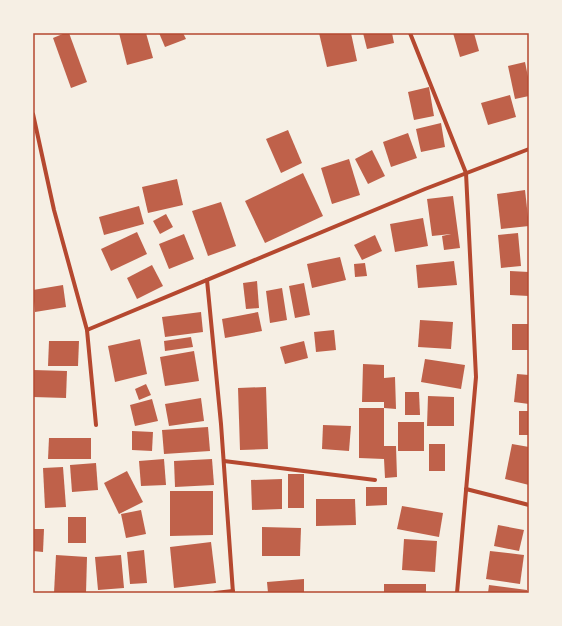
<svg xmlns="http://www.w3.org/2000/svg" width="562" height="626" font-family="Literata,serif">
<rect width="100%" height="100%" fill="#f6efe4"/>
<!-- building -->
<g fill="#bf614a">
<polygon points="65,33 69,33 87,82 71,88 53,38"/>
<polygon points="119,33 146,33 153,58 127,65"/>
<polygon points="159,33 183,33 186,39 165,47"/>
<polygon points="319,33 351,33 357,61 327,67"/>
<polygon points="363,33 392,33 394,43 367,49"/>
<polygon points="453,33 474,33 479,51 460,57"/>
<polygon points="525,62 529,82 529,96 515,99 508,66"/>
<polygon points="429,87 434,116 414,120 408,92"/>
<polygon points="510,95 516,117 488,125 481,103"/>
<polygon points="441,123 445,147 421,152 416,129"/>
<polygon points="288,130 302,163 281,173 266,139"/>
<polygon points="408,133 417,158 391,167 383,142"/>
<polygon points="372,150 385,176 368,184 355,159"/>
<polygon points="349,159 360,195 332,204 321,168"/>
<polygon points="303,173 323,216 265,243 245,201"/>
<polygon points="177,179 183,205 148,213 142,187"/>
<polygon points="525,190 529,226 501,229 497,194"/>
<polygon points="453,196 460,248 444,250 442,236 451,234 432,236 427,199"/>
<polygon points="221,202 236,246 208,256 192,211"/>
<polygon points="139,206 144,224 104,235 99,217"/>
<polygon points="166,214 173,227 160,234 153,221"/>
<polygon points="423,218 428,246 395,252 390,224"/>
<polygon points="137,232 147,254 111,271 101,249"/>
<polygon points="518,233 521,266 501,268 498,235"/>
<polygon points="184,234 194,259 169,269 159,244"/>
<polygon points="375,235 382,251 362,260 354,245"/>
<polygon points="340,257 346,280 312,288 307,264"/>
<polygon points="454,261 457,285 418,288 416,265"/>
<polygon points="365,263 367,276 355,277 354,264"/>
<polygon points="152,265 163,286 137,299 127,278"/>
<polygon points="510,271 529,272 529,296 510,295"/>
<polygon points="257,281 259,308 246,309 243,283"/>
<polygon points="304,283 310,315 295,318 289,286"/>
<polygon points="63,285 66,307 35,312 33,290"/>
<polygon points="282,288 287,320 270,323 266,291"/>
<polygon points="201,312 203,332 165,337 162,317"/>
<polygon points="258,312 262,331 225,338 222,319"/>
<polygon points="420,320 453,322 451,349 418,347"/>
<rect x="512" y="324" width="17" height="26"/>
<polygon points="334,330 336,350 316,352 314,332"/>
<polygon points="191,337 193,347 165,351 164,341"/>
<polygon points="140,339 147,374 115,382 108,346"/>
<polygon points="49,341 79,341 78,366 48,366"/>
<polygon points="304,341 308,358 285,364 280,347"/>
<polygon points="194,351 199,381 165,386 160,357"/>
<polygon points="425,359 465,365 461,389 421,382"/>
<polygon points="363,364 384,365 384,378 395,377 396,409 384,408 384,446 396,446 397,477 385,478 384,459 359,458 359,408 384,408 384,402 362,402"/>
<polygon points="33,370 67,371 66,398 33,397"/>
<polygon points="517,374 529,375 529,404 514,402"/>
<polygon points="146,384 151,395 139,400 135,389"/>
<polygon points="266,387 268,449 240,450 238,388"/>
<polygon points="405,392 419,392 420,415 405,415"/>
<polygon points="428,396 454,397 454,426 427,426"/>
<polygon points="201,398 204,421 169,426 165,404"/>
<polygon points="152,399 158,421 135,426 130,405"/>
<rect x="519" y="411" width="10" height="24"/>
<rect x="398" y="422" width="26" height="29"/>
<polygon points="323,425 351,426 349,451 322,449"/>
<polygon points="208,427 210,451 164,454 162,430"/>
<polygon points="132,431 153,432 152,451 132,450"/>
<polygon points="49,438 91,438 91,459 48,459"/>
<rect x="429" y="444" width="16" height="27"/>
<polygon points="512,444 529,447 529,485 505,479"/>
<polygon points="164,459 166,485 141,486 139,461"/>
<polygon points="212,459 214,485 175,487 174,461"/>
<polygon points="96,463 98,490 72,492 70,465"/>
<polygon points="63,467 66,507 45,508 43,468"/>
<polygon points="127,471 143,502 119,514 104,483"/>
<rect x="288" y="474" width="16" height="34"/>
<polygon points="282,479 282,509 252,510 251,480"/>
<polygon points="366,487 387,487 387,505 366,506"/>
<polygon points="170,491 213,491 213,535 170,536"/>
<polygon points="316,499 355,499 356,525 316,526"/>
<polygon points="402,506 443,513 439,537 397,529"/>
<polygon points="141,510 146,534 126,538 121,514"/>
<rect x="68" y="517" width="18" height="26"/>
<polygon points="498,525 524,530 519,551 494,546"/>
<polygon points="262,527 301,528 300,556 262,556"/>
<polygon points="33,529 44,529 43,552 33,551"/>
<polygon points="404,539 437,541 435,572 402,570"/>
<polygon points="211,542 216,583 174,588 170,547"/>
<polygon points="144,550 147,583 130,584 127,552"/>
<polygon points="490,551 524,555 520,584 486,579"/>
<polygon points="56,555 87,557 86,593 54,593"/>
<polygon points="121,555 124,588 98,590 95,557"/>
<polygon points="304,579 304,593 268,593 267,582"/>
<rect x="384" y="584" width="42" height="9"/>
<polygon points="489,585 527,590 527,593 488,593"/>
</g>
<g fill="none" stroke-linecap="round" stroke-linejoin="round">
<!-- minor -->
<g stroke="#b5482f" stroke-width="4">
<polyline points="410,33 466,173 476,377 457,593"/>
<polyline points="33,114 54,210 87,330 96,425"/>
<polyline points="207,280 221,424 233,593"/>
<polyline points="87,330 425,189 529,149"/>
<polyline points="224,461 375,480"/>
<polyline points="466,489 529,505"/>
<polyline points="215,593 233,591"/>
</g>
</g>
<!-- border -->
<rect width="562" height="626" fill="none" stroke="#f6efe4" stroke-width="68"/>
<rect x="34" y="34" width="494" height="558" fill="none" stroke="#b5482f" stroke-width="1.5"/>
</svg>
